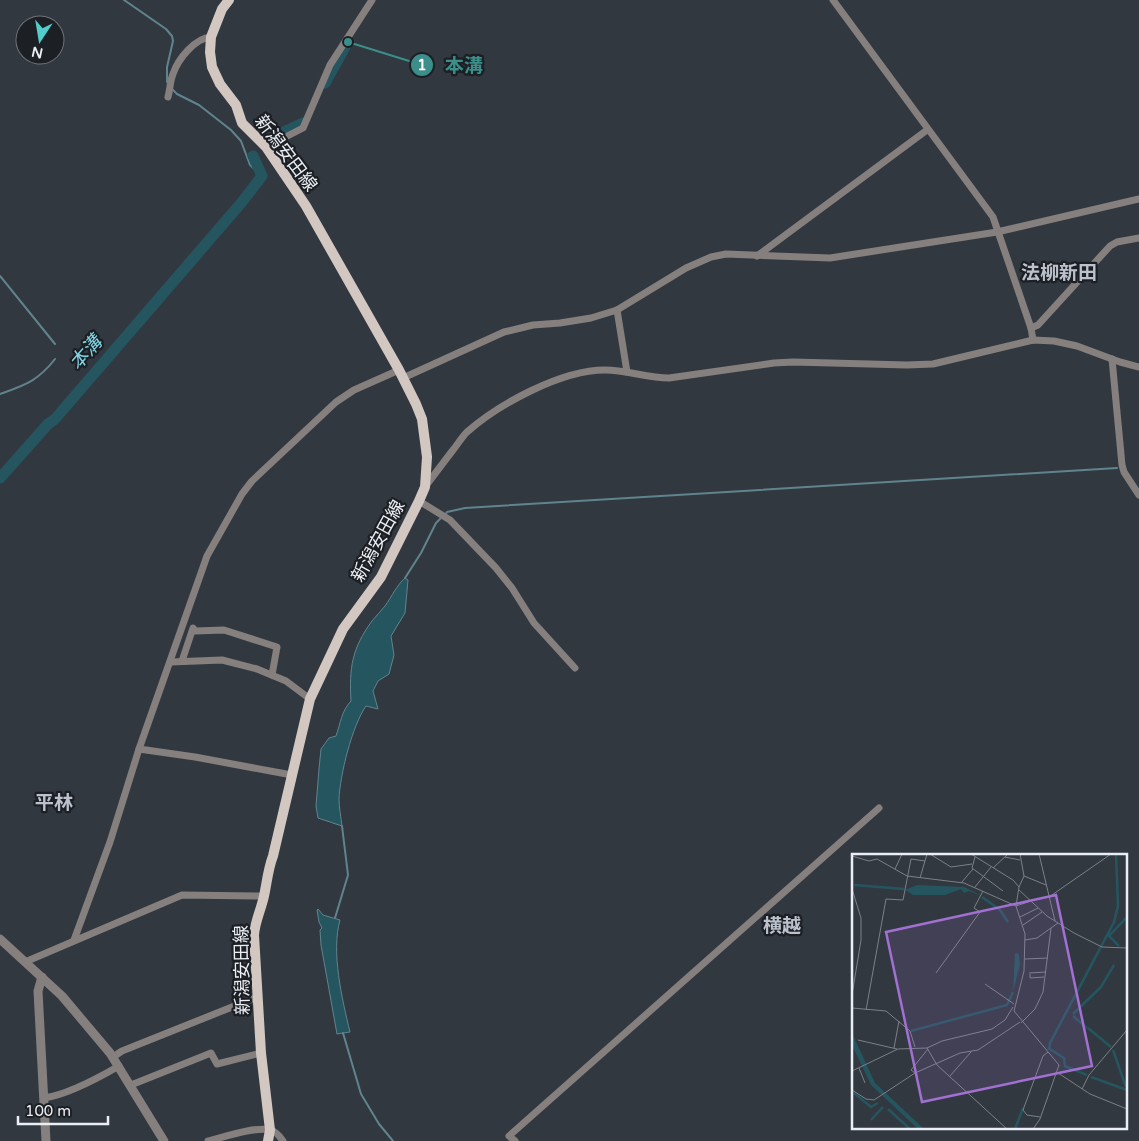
<svg xmlns="http://www.w3.org/2000/svg" width="1139" height="1141" font-family="'Varela Round','Noto Sans JP',sans-serif">
<rect width="100%" height="100%" fill="#323840"/>
<!-- water -->
<g fill="#255660" stroke="#60848d">
<path d="M405,578L408,580L405,613L391,636L394,655L389,674L378,681L373,691L378,709L366,706C352,726 340,775 339,799C339,808 341,817 342,826L318,818L316,806L319,769L321,749L329,738L336,736C341,722 341,712 351,701C349,668 352,648 372,621C376,616 381,611 385,606C392,596 397,585 405,578Z"/>
<path d="M318,909L323,915L340,920C331,952 342,999 350,1032L337,1034L321,945L320,930L322,928L319,922L317,910Z"/>
</g>
<g fill="none" stroke-linecap="round" stroke-linejoin="round">
<!-- stream -->
<g stroke="#60848d" stroke-width="2">
<polyline points="124,0 166,29 172,36 173,41 167,67 167,82"/>
<polyline points="171,88 177,94 199,105 231,130 241,141 250,165 262,176"/>
<polyline points="0,276 55,344"/>
<path d="M0,394C25,385 38,381 55,359"/>
<polyline points="445,515 447,512 465,508 1117,468"/>
<polyline points="405,578 421,553 436,523 441,518"/>
<polyline points="335,918 348,875 342,826"/>
<polyline points="343,1033 361,1094 379,1124 393,1141"/>
</g>
<!-- river -->
<g stroke="#255660" stroke-width="11">
<polyline points="325,83 345,47"/>
<polyline points="267,140 303,123"/>
<polyline points="0,478 48,424 55,419 242,202 262,176 253,156"/>
</g>
<!-- minor -->
<g stroke="#857f7d" stroke-width="7">
<polyline points="833,0 993,217 1031,328 1033,340"/>
<path d="M168,97C170,90 170,81 173,74C178,59 195,38 211,37"/>
<polyline points="266,147 303,128 330,65 372,0"/>
<polyline points="757,256 927,130"/>
<polyline points="617,310 627,372"/>
<polyline points="1031,328 1038,325 1110,246 1117,242 1139,238"/>
<polyline points="1112,359 1122,465 1124,472 1139,495"/>
<polyline points="403,378 504,332 533,325 560,323 591,318 617,310 686,268 711,257 726,254 830,258 997,232 1139,199"/>
<path d="M425,487C434,475 443,463 453,450C457,445 462,437 467,432C499,404 561,370 605,370C627,370 647,378 669,378L774,363L793,362L907,365L933,364L1033,340L1054,341L1077,346L1120,362L1139,367"/>
<polyline points="419,501 450,520 496,568 512,588 534,623 575,668"/>
<polyline points="182,661 193,628 195,631 224,630 277,647 272,675"/>
<polyline points="171,662 222,660 257,669 286,681 310,699"/>
<polyline points="139,749 195,757 292,775"/>
<polyline points="74,940 110,842 139,749 207,556 242,494 252,481 336,402 354,390 399,370"/>
<polyline points="25,962 182,895 264,896"/>
<polyline points="113,1057 122,1051 257,997"/>
<polyline points="131,1085 211,1053 217,1064 261,1053"/>
<path d="M44,1098C66,1095 100,1077 119,1066"/>
<path d="M208,1141C224,1137 257,1126 271,1130C277,1132 280,1137 283,1141"/>
<polyline points="515,1141 509,1136 879,808"/>
</g>
<!-- tertiary -->
<g stroke="#857f7d" stroke-width="9">
<polyline points="0,939 62,996 110,1053 164,1141"/>
<polyline points="42,977 38,991 46,1141"/>
</g>
<!-- primary -->
<path stroke="#d3c7c2" stroke-width="10" d="M229,0L222,9L211,37L210,52L212,67L220,84L236,105L242,123L266,147L306,206L399,370L416,404L422,419L427,457L425,487L419,501L381,577L343,629L310,699L273,856C268,869 267,882 264,896C261,910 255,921 254,935L261,1053L270,1130L268,1141"/>
</g>
<g text-anchor="middle" dominant-baseline="central" stroke-width="4.5" stroke-linejoin="round" paint-order="stroke">
<!-- street labels -->
<g font-size="18" fill="#ebeff5" stroke="#1c1f23">
<text transform="translate(286 153) rotate(53)">新潟安田線</text>
<text transform="translate(378 541) rotate(-61)">新潟安田線</text>
<text transform="translate(242 970) rotate(-91)">新潟安田線</text>
</g>
<!-- neighbourhood labels -->
<g font-size="19" font-weight="bold" fill="#bbc2cd" stroke="#1c1f23">
<text x="1059" y="273">法柳新田</text>
<text x="54" y="803">平林</text>
<text x="782" y="926">横越</text>
</g>
<!-- water labels -->
<g font-size="19" font-style="italic" fill="#80d4e5" stroke="#1c1f23">
<text transform="translate(86 353) rotate(-49)">本溝</text>
</g>
</g>
<!-- overview -->
<g transform="translate(852 854)">
<rect width="275" height="275" fill="#323840"/>
<path d="M65,31L112,33L132,43L117,37L112,39L109,35L93,41H61L53,36ZM163,99L167,100L168,110L161,138ZM0,179L23,229L72,275H66L19,231L0,191Z" fill="#255660"/>
<path fill="none" stroke="#255660" stroke-width="2.5" d="M2,31L52,35M130,43L148,56L156,68M267,92L257,82L275,63M221,160L249,133L262,111M221,162L235,174M236,174L259,193M59,177L155,151L161,138M196,194L212,204L213,212L235,221M197,196L198,189L262,68L266,52L264,0M261,196L274,233M239,223L275,236M2,239L19,253L26,249M36,255L58,275M19,266L31,253M163,275L171,254"/>
<path fill="none" stroke="#7c8188" stroke-width="1" d="M78,0L99,13L120,10M119,0L161,26L167,33L164,52L173,80L172,117L162,157L207,211L188,265L181,275M187,0L203,67M0,2L17,7L25,5L55,22L112,29L164,52L179,47M123,3L120,14L151,37M153,3L168,6M141,14L156,0M43,15L50,0M172,22L194,31M68,24L75,0M109,29L121,15M123,33L139,13M167,33L172,22L168,0M0,35L9,64V86L0,141M167,36L195,62L222,79L250,93L275,94M197,43L259,0M168,63L186,54M171,71L190,58M173,86L185,84L206,69M173,105L196,104M84,119L128,58L122,54L131,37M177,119L194,118M178,120V124L192,123M133,130L162,150M0,154L34,157L58,177L63,193M14,156L34,45L51,46L59,5L73,7M169,169L183,155L191,138L199,74M6,186L45,195M42,194L47,167M75,194L85,211L155,275M7,214L13,229M0,217L46,195L75,194L90,187L140,175L153,166L161,153M63,219L59,216L76,195M206,219L238,240L275,255M98,222L119,198M230,235L237,221L275,176M0,236L14,245L22,246L63,219L108,199L126,196L168,168M188,263L175,261L171,256L191,202L196,198"/>
<path fill="#a270d2" fill-opacity="0.15" stroke="#a270d2" stroke-width="2.5" d="M204,41L240,212L70,248L34,78Z"/>
<rect width="275" height="275" fill="none" stroke="#ebeff5" stroke-width="2.5"/>
</g>
<!-- callouts -->
<path fill="none" stroke="#3b8e89" stroke-width="2" d="M348 42L422 65"/>
<g fill="#3b8e89" stroke="#1c1f23" stroke-width="2">
<circle cx="348" cy="42" r="5"/>
<circle cx="422" cy="65" r="12"/>
</g>
<g font-size="15" text-anchor="middle" font-weight="bold" fill="#fff">
<text x="422" y="70">1</text>
</g>
<g font-size="19" text-anchor="middle" font-weight="bold" fill="#3b8e89" stroke="#1c1f23" stroke-width="4.5" stroke-linejoin="round" paint-order="stroke">
<text x="464" y="72">本溝</text>
</g>
<!-- north arrow -->
<g transform="translate(40 40) rotate(192)"><circle r="24" fill="#1c1f23" stroke="#6f7277"/>
<path d="M0-4L9 19L0 12L-9 19Z" fill="#53cdcb"/>
<text y="-8" font-size="14" font-weight="bold" text-anchor="middle" fill="#ebeff5">N</text>
</g>
<!-- scale -->
<path d="M18 1116v8h90v-8" fill="none" stroke="#ebeff5" stroke-width="2.5"/>
<text x="25" y="1116" font-size="15" fill="#ebeff5" stroke="#1c1f23" stroke-width="4" paint-order="stroke">100 m</text>
</svg>
